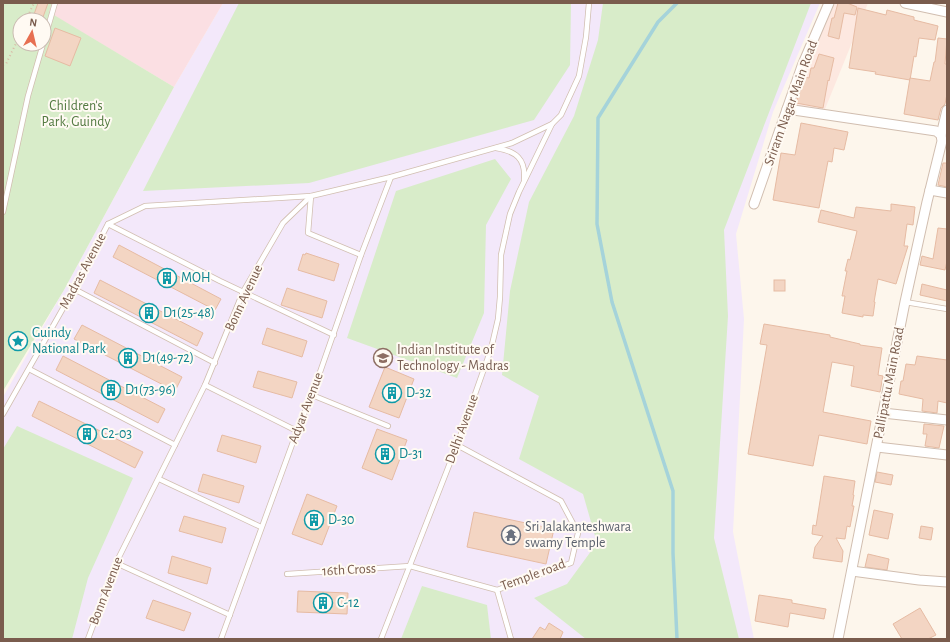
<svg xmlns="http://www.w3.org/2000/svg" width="950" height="642" font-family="'Alegreya Sans',sans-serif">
<rect width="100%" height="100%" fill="#fdf6ec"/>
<!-- commercial -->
<polygon fill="#fde8e0" points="835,3 868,3 823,114 787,109"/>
<!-- education -->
<polygon fill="#f3e8fa" points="223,3 820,3 773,112 736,234 744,319 733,532 754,639 3,639 3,397 64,290 174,87"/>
<!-- medical -->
<polygon fill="#fbdfe3" points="52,3 223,3 174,87 48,12"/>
<!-- green -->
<g fill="#d8ecc9" fill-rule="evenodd">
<path d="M3,3H52L49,12L174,87L64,290L3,391ZM20,20H44V44H20Z"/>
<polygon points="239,3 571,3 570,65 534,120 309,183 143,191"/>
<polygon points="603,3 811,3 724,230 728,316 714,538 739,639 586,639 534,598 567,584 597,543 583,494 519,459 539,396 502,375 510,291 529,202 574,116 598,40"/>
<polygon points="495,159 511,179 486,225 484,313 457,378 347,338 396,191"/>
<polygon points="17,426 133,478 88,578 72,639 3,639 3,449"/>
<polygon points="422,586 487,605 491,639 401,639"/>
</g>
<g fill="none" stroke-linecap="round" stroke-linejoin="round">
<!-- stream -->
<polyline stroke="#a5d3da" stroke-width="3.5" points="677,639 673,553 673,491 612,302 597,224 598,118 658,22 677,3"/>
</g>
<!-- building -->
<g fill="#f3d5c3" stroke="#e6bba3">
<polygon points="38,3 48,3 42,20 32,20"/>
<polygon points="838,3 847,3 857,7 855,15 844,13 839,39 828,36 832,18 834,18"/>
<polygon points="858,8 886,15 887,10 914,17 914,20 938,26 935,40 919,38 916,57 914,56 910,80 875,74 876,72 849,68"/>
<polygon points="55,28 81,38 70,66 45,56"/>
<polygon points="938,38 947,39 945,64 947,64 947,94 945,104 941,108 938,120 904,114 910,78 930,81 934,62 935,62"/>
<polygon points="819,54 834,58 829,81 828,80 823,108 796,103 805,77 809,78 811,68 814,68"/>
<polygon points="801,123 848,132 844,150 834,148 832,162 828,161 819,208 773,200 781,153 795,155"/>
<polygon points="943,163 947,163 947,187 938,185"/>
<polygon points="891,204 915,207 913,225 907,224 904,246 908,246 896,284 878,279 874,302 875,302 873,316 863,315 863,317 842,313 845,296 842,296 847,271 845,271 848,259 850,260 857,231 818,222 821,210 854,218 856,207 891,211"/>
<polygon points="938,228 947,229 947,261 945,270 920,265 922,256 933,259"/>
<polygon points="119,245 221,299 215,310 113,257"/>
<polygon points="306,253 339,264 334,281 298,270 303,254 305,255"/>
<polygon points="100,280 203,333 197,346 94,293"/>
<rect x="774" y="280" width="11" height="11"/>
<polygon points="922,284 947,290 947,301 920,295"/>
<polygon points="287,288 327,301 322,318 281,305"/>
<polygon points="764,324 830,335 830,337 860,344 860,345 882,348 878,375 883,376 880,392 851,386 854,366 832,362 823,412 871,421 867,444 819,435 813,466 748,454 767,345 760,344"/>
<polygon points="82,325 182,377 175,391 74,339"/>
<polygon points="267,328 307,341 302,357 262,344"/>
<polygon points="63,356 165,409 158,423 56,370"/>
<polygon points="917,356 947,360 947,403 938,401 937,413 922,411 923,399 899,394 901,381 903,381 906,364 915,365"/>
<polygon points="385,367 414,379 399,418 369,407"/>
<polygon points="258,371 297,382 292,398 253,387"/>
<polygon points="39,401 143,452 135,468 32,416"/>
<polygon points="924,424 944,426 939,448 925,446 927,434 923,434"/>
<polygon points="377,429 407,440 392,480 362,468"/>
<polygon points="222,435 261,446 256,463 217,451"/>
<polygon points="877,472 893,475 891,485 875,482"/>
<polygon points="203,474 244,486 239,503 198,491"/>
<polygon points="824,476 855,481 853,495 854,495 852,506 854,506 850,527 847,526 845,539 836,538 843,551 842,562 813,558 815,547 823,536 812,534 813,525 816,526"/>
<polygon points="307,494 337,506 322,545 292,534"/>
<polygon points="874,510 893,514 888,539 869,535"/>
<polygon points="474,512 554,529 546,564 467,547"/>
<polygon points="184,516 226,528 222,543 179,531"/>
<polygon points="921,526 933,528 931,540 919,538"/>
<polygon points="868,554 889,559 887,570 865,567"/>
<polygon points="172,556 211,568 207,584 168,573"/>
<polygon points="298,591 348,593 347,614 297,612"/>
<polygon points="759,595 792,600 792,603 826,609 824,619 790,613 788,627 755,621"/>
<polygon points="153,600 191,613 184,631 146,618"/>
<polygon points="920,608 936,635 928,639 902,639 893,624"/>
<polygon points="549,623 563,632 560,639 532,639 540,627 545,630"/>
</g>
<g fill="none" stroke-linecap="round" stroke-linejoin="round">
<!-- service casing -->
<g stroke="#d1beb0" stroke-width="6">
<g id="service">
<polyline points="44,41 55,3"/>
<path d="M496,148C516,151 526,159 524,180"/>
<polyline points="3,212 28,96 43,44"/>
<polyline points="108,224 220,281 334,335"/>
<polyline points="74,289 215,363"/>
<polyline points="905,302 947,309"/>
<polyline points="29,369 175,445"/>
<polyline points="205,385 297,431"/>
<polyline points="312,395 388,426"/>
<polyline points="3,414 74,289 108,224 145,206 311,196 308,233 361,255"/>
<polyline points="159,479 261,527"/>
<polyline points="116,563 230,615"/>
<polyline points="287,574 410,566 497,590 571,563 578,533 561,501 457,445"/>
<polyline points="497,590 511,639"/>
<polyline points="88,639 116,563 205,385 243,292 283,223 311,196 391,177 512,143 552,124"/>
<polyline points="221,639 297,431 312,395 361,255 391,177"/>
<polyline points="381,639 457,445 491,349 498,319 500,297 501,255 510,214 519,192 552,124 561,115 579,76 586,37 589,3"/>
</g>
</g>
<!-- minor casing -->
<g stroke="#d1beb0" stroke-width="11">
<g id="minor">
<polyline points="905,3 947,12"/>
<polyline points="787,109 936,131 941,135 942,141 927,202 905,302 838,639"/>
<polyline points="941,135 947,110"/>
<polyline points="930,190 947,193"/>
<polyline points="754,204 802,66 829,3"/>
<polyline points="883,413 947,420"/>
<polyline points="877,447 947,455"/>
<polyline points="852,571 919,580 947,582"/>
</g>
</g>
<!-- path -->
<g stroke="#d9b8a5" stroke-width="2" stroke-dasharray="1 3" stroke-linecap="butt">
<polyline points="26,20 34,3"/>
<polyline points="3,65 6,64 20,35"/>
</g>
<!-- service -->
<use href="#service" stroke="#fff" stroke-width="4.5"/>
<!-- minor -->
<use href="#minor" stroke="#fff" stroke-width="9"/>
</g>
<!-- icons -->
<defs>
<g id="building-ring" transform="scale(1)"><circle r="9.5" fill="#fffaf3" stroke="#0f9aa8" stroke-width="1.5"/><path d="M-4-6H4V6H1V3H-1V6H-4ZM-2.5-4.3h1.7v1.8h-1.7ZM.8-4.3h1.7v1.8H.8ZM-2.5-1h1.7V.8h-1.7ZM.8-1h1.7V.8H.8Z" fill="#0f9aa8"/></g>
<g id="sight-ring" transform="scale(1)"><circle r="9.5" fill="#fffaf3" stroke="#0f9aa8" stroke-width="1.5"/><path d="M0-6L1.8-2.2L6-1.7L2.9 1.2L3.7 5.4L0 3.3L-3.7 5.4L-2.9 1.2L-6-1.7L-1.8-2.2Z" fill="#0f9aa8"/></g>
<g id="university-ring" transform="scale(1)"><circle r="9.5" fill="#fffaf3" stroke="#8d6e63" stroke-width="1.5"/><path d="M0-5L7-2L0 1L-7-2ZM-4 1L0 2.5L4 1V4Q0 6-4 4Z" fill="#8d6e63"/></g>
<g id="temple-ring" transform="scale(1)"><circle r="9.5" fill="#fffaf3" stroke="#6b7280" stroke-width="1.5"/><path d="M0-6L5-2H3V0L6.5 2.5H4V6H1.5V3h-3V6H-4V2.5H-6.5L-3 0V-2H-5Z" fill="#6b7280"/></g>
</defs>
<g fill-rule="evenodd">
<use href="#building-ring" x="167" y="278"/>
<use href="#building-ring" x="149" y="313"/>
<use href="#sight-ring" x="18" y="341"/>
<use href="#building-ring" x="128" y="358"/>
<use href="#university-ring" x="383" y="358"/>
<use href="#building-ring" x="111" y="390"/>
<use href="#building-ring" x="392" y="393"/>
<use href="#building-ring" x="87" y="434"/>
<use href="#building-ring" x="385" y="454"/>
<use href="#building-ring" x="314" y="520"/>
<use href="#temple-ring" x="511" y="535"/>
<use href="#building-ring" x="323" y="603"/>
</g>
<g text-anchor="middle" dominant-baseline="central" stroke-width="4" stroke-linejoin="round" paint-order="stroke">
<!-- street labels -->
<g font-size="14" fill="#7a5c4d" stroke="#fffaf3">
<text transform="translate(791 103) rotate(-70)">Sriram Nagar Main Road</text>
<text transform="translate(83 271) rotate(-62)">Madras Avenue</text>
<text transform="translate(244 298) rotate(-65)">Bonn Avenue</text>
<text transform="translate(889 383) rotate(-79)">Pallipattu Main Road</text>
<text transform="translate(306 408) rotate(-69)">Adyar Avenue</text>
<text transform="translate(462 429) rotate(-70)">Delhi Avenue</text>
<text transform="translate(349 570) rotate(-3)">16th Cross</text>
<text transform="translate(533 575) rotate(-20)">Temple road</text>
<text transform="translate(106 591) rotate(-69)">Bonn Avenue</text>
</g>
<!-- park labels -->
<g font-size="14" fill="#537a41" stroke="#fffaf3">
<text x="76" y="106">Children's<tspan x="76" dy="16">Park, Guindy</tspan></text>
</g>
<!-- culture labels -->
<g font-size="14" fill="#0d838f" stroke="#fffaf3" text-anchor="start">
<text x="181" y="278">MOH</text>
<text x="163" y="313">D1(25-48)</text>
<text x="32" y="333">Guindy<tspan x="32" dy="16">National Park</tspan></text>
<text x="142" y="358">D1(49-72)</text>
<text x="125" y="390">D1(73-96)</text>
<text x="406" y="393">D-32</text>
<text x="101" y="434">C2-03</text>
<text x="399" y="454">D-31</text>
<text x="328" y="520">D-30</text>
<text x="337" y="603">C-12</text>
</g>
<!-- education labels -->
<g font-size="14" fill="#785e54" stroke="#fffaf3" text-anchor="start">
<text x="397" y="350">Indian Institute of<tspan x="397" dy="16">Technology - Madras</tspan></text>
</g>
<!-- worship labels -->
<g font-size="14" fill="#5b616d" stroke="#fffaf3" text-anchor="start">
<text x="525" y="527">Sri Jalakanteshwara<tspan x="525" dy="16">swamy Temple</tspan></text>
</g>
</g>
<!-- border -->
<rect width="950" height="642" fill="none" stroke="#7a5c4d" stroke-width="8"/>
<!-- north arrow -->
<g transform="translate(32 32) rotate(8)"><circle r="19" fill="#fffaf3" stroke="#cabbb1"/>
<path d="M0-3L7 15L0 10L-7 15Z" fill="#e76f51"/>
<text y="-6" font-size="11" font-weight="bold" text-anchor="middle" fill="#7a5c4d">N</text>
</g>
</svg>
